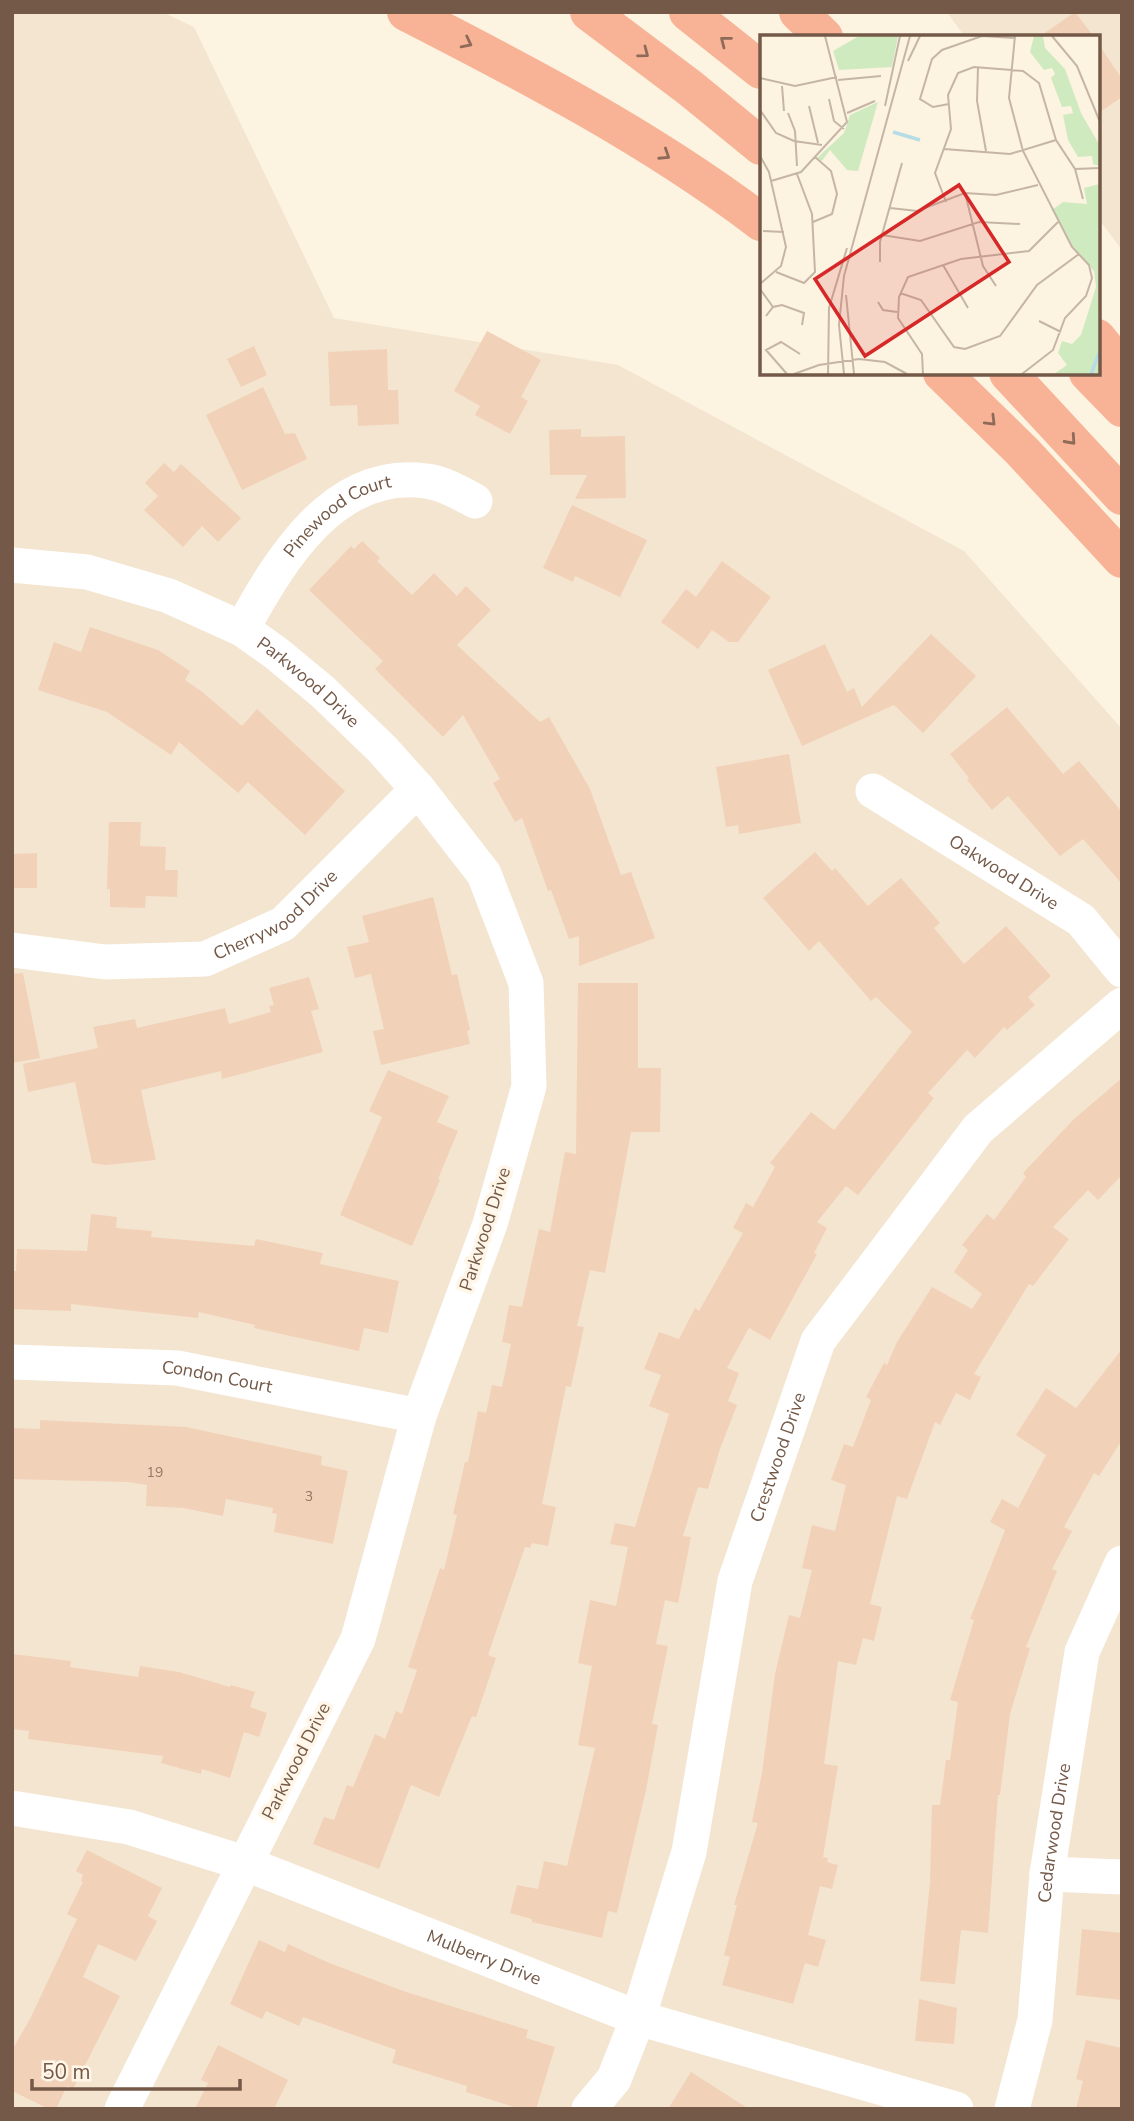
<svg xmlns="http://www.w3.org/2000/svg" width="1134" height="2121" font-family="'Nunito Sans',sans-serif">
<rect width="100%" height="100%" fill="#fcf3e1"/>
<!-- residential -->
<g fill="#f4e5d0">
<polygon points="12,12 162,12 194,27 334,318 618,365 964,551 1122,729 1122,2109 12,2109"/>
<polygon points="947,12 1122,12 1122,250 1097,217 1097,37 965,37"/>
</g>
<!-- building -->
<g fill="#f2d1b9">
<polygon points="1075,12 1094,37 1039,37"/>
<polygon points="1097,42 1122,79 1122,97 1097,114"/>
<polygon points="487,331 541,360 521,397 528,401 510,434 475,415 480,406 454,391"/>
<polygon points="254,346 267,375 241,387 227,359"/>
<polygon points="387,349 388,390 398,390 399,424 358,426 357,405 330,406 328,352"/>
<polygon points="263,387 285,434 295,433 307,459 242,490 206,415"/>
<polygon points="581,429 581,437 625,436 626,498 575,499 587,475 550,475 549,430"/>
<polygon points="164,463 174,472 181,464 241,518 218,542 202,526 183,547 144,510 158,496 145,483"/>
<polygon points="572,505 647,540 620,597 575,576 573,582 543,568"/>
<polygon points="362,541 380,558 377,561 412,595 434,573 457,596 466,586 491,610 457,645 540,722 549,717 590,789 621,875 631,872 655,938 579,966 579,936 569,939 551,890 548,891 522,818 515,822 493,783 500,779 463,715 443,737 375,669 383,661 309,590 351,546 354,549"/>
<polygon points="722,561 771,597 738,642 729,642 712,630 698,649 661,622 686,589 696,597"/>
<polygon points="90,627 158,650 190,671 185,680 201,691 242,726 257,709 345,791 305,835 248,782 238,793 179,742 171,755 107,712 38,690 54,642 81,652"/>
<polygon points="931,634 976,676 923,733 894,705 802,746 768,670 825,644 847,692 854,688 862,707"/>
<polygon points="1007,707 1063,774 1079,761 1122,812 1122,884 1083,839 1060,856 1008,796 992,810 967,780 969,778 950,754"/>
<polygon points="789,754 801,823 739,834 738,825 726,827 716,767"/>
<polygon points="109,822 141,822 140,846 166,847 165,870 178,870 177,897 146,896 145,908 110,907 110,889 107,889"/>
<polygon points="815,852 832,871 835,868 868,906 901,878 940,923 934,928 964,964 1006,926 1051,976 1028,997 1035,1005 1007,1030 1004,1027 975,1058 967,1050 928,1093 934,1098 858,1195 846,1186 817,1222 827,1228 814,1253 817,1254 770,1340 749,1328 727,1368 739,1373 728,1401 737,1405 720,1449 708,1489 698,1487 683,1536 691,1537 678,1603 665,1600 656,1644 668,1646 652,1724 658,1725 646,1790 617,1913 608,1911 602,1938 532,1922 532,1919 510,1913 517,1885 538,1889 544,1861 567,1866 595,1748 578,1745 592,1666 578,1663 590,1600 616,1606 628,1547 610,1544 615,1523 635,1527 669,1414 649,1406 661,1375 644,1369 659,1332 679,1339 695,1308 699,1311 743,1233 733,1228 746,1203 753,1207 775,1167 770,1163 811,1112 834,1130 912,1032 876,997 871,1001 819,941 809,951 763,898"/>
<polygon points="37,853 37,888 12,888 12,854"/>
<polygon points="433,897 452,975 457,974 470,1030 467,1031 470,1044 381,1065 373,1031 384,1029 371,974 355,978 347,947 369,942 362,916"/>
<polygon points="23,973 40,1058 12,1063 12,974"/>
<polygon points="309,977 319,1009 311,1011 323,1052 222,1079 221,1071 141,1090 156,1160 106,1165 92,1163 75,1082 28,1092 23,1064 98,1048 93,1027 135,1019 137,1028 225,1008 229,1024 271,1012 269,1006 274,1005 269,988"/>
<polygon points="578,983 638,983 638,1068 661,1068 660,1132 631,1132 605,1273 590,1270 577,1326 584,1327 571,1387 566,1386 542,1504 556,1507 548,1546 532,1543 530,1548 525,1547 488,1655 496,1658 476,1717 472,1716 439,1797 411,1785 379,1869 313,1844 324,1817 334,1820 347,1785 353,1787 375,1734 385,1739 396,1711 402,1714 417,1670 408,1667 440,1568 444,1570 457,1515 453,1514 465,1462 468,1462 478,1411 486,1413 492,1385 502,1387 511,1344 502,1342 509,1305 522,1307 539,1229 550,1232 565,1152 576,1154"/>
<polygon points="388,1070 449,1096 437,1122 458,1131 438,1179 440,1180 412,1246 340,1215 382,1117 369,1111"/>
<polygon points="1122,1078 1122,1175 1098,1200 1088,1190 1053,1227 1069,1239 1033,1286 1029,1284 974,1374 981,1377 970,1400 956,1393 940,1425 935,1422 907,1499 897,1496 870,1604 882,1607 874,1641 863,1638 856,1665 838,1661 824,1764 838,1766 823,1857 828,1858 827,1862 838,1865 832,1889 820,1886 808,1935 826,1940 818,1967 805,1963 793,2004 722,1985 730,1957 724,1955 737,1905 734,1905 758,1823 752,1822 762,1773 775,1674 789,1615 800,1618 812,1570 802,1568 812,1525 835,1531 846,1485 831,1480 844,1444 853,1447 871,1400 866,1397 884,1363 887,1365 897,1342 932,1287 972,1309 982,1294 954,1272 968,1250 962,1245 987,1214 994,1220 1026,1177 1023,1173 1074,1119"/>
<polygon points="91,1214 117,1217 116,1228 152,1231 151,1237 254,1246 256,1239 323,1253 320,1264 399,1281 388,1333 364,1328 359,1351 254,1328 255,1325 199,1312 198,1318 71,1304 71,1311 12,1309 12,1271 16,1271 17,1249 87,1251"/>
<polygon points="1122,1349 1122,1440 1099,1476 1094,1473 1064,1527 1072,1531 1052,1569 1057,1571 1026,1647 1030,1648 1010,1714 1000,1795 998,1795 988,1933 961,1930 955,1984 920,1981 930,1882 932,1805 940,1805 946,1760 950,1760 958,1702 950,1700 974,1620 970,1619 1005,1530 990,1522 1002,1499 1018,1508 1046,1455 1016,1435 1046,1388 1076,1408"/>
<polygon points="40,1420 186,1427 322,1456 321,1465 348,1471 333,1544 274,1532 277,1514 272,1513 273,1508 226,1499 223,1516 183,1508 146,1506 147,1485 127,1482 12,1479 12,1428 40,1429"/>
<polygon points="12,1654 71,1661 70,1667 138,1677 140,1666 179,1672 230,1687 231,1685 255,1692 250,1707 267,1713 259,1737 244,1732 230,1778 202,1769 201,1774 161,1763 163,1756 28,1739 29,1731 12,1729"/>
<polygon points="87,1850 162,1888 148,1916 157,1921 136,1961 98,1944 83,1977 120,1996 73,2089 67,2086 56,2109 49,2109 12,2091 12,2050 30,2019 77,1919 67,1914 83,1882 81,1881 83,1875 76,1871"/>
<polygon points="1082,1929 1122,1933 1122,2000 1076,1995"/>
<polygon points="259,1940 285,1952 288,1944 327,1962 403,1991 528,2030 526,2038 555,2047 536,2109 520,2109 466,2092 467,2086 392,2063 396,2050 303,2017 299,2026 266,2011 262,2019 230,2004"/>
<polygon points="919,1999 957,2008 954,2044 915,2041"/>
<polygon points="1086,2040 1122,2048 1122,2109 1076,2109 1083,2081 1076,2079"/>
<polygon points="218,2045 288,2080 274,2109 195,2109 208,2083 201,2080"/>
<polygon points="691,2072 749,2109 668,2109"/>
</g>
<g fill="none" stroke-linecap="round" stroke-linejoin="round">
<!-- minor -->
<g stroke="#fff" stroke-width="35">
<path id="s1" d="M12,565L87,572L169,596L242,629L276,653L323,692L382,749L418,789L484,874L526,983L529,1086L490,1224L419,1416L358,1639L122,2109"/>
<path id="s2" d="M242,629C280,560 334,468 426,481C443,483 460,493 475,501"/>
<path id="s3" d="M873,791L1081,920L1122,970"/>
<path id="s4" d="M12,950L105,962L205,959L283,924L418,789"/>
<path id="s5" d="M12,1362L177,1368L419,1416"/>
<path id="s6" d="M12,1808L129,1827L244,1863L638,2018L956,2109"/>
<polyline points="1047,1874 1122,1877"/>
<path id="s7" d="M589,2109L614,2079L638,2018L689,1852L735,1581L818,1341L978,1129L1122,1005"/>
<path id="s8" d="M1012,2109L1035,2020L1047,1874L1082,1652L1122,1563"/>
</g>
<!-- highway -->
<g stroke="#f8b397" stroke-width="38">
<path d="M406,12C529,75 650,138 761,222"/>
<polyline points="589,12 690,88 761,146"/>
<polyline points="688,12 761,70"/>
<polyline points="798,12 824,37"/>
<polyline points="1097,338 1122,369"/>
<polyline points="942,373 1022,451 1122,559"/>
<polyline points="1008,373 1122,496"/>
<polyline points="1088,373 1122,408"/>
</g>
</g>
<!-- one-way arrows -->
<defs><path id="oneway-chevron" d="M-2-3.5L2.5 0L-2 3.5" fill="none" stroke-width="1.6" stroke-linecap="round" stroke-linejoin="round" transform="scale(1.75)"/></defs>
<g stroke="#8e6b58">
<use href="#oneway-chevron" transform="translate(725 41) rotate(-142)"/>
<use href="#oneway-chevron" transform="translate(467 43) rotate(27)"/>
<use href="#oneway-chevron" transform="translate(644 53) rotate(37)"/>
<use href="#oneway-chevron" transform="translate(665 155) rotate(33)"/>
<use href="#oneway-chevron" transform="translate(991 421) rotate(45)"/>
<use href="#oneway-chevron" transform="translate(1071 440) rotate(48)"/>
</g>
<g text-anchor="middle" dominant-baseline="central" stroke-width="7" stroke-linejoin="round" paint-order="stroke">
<!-- number labels -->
<g font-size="14" fill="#947764">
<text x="155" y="1472">19</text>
<text x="309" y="1496">3</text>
</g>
<!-- street labels -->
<g font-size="18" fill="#745948" stroke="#fff6e8">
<text stroke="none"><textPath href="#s2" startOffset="152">Pinewood Court</textPath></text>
<text stroke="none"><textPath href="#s1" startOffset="326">Parkwood Drive</textPath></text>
<text stroke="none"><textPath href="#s3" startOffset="154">Oakwood Drive</textPath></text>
<text stroke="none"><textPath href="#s4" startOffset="278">Cherrywood Drive</textPath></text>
<text transform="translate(485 1229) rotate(-72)">Parkwood Drive</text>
<text stroke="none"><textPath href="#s5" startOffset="206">Condon Court</textPath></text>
<text stroke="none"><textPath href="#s7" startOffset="684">Crestwood Drive</textPath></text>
<text transform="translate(296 1761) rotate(-63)">Parkwood Drive</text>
<text stroke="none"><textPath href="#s8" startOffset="280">Cedarwood Drive</textPath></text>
<text stroke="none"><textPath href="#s6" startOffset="497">Mulberry Drive</textPath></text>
</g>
</g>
<!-- overview -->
<g transform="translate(760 35)">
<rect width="340" height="340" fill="#fcf3e1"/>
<path d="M99,1H138L132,32L79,35L73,16ZM274,1H283L285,13L305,34L321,78L339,109V131L333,129L332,121L318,122L308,105L303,80L313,78L311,71L302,72L291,43L295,39L292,33L284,35L270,17ZM118,67L98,136L87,135L70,115L62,126L57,123L84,98L90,80ZM339,149V339H294L307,330L298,318L302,306L312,309L321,300L336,252L334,236L314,214L292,175L303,167L327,169L324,153Z" fill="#d0eac0"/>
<path fill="none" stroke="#b6dde6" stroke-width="3.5" d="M133,97L160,105M331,339L340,316"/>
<path fill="none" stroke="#c6b5a4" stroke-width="2" d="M255,1L249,63L263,116L312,212L329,230L332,243L326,261L305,283L293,315L262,339M292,1L317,31L340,87M148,26L160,1M218,32L217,66L226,116M0,43L35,51L77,42M78,45L121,41M22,51L24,76M69,64L74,86L84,94M189,69L173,72L160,64L172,24L182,15L222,1L255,3M49,71L58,108M125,71L140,1M0,75L16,98L34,106L62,110M28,78L35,96L37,131M87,78L115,66M184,114L250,119L296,105M0,121L9,137L26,212L21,231L0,249M315,134L340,133M11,146L41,137L87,87L65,1M205,158L223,231L236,251M186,167L175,138L191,94L188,60L198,38L214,32L263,36L279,48L296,105L315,134L323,164M130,173L157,176L205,158L236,160L278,150M53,187L72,179L77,159L71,136L55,122M3,196L24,197M122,200L160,206L219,187L260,189M120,227V207L142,128M183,230L208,273M16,237L44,248L55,237L52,179L37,139M0,254L13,272M140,258L161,265L194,312L205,314L240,301L277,250L319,219M86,260L94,339M118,267L123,275L137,277M6,281L13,272L22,270L44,278L42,290M279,286L301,297M27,339L6,315L21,307L40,319M34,339L59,330L99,324L125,327L147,339M68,339L69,273L87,213M84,339L79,290L84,241L150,1M163,339L162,319L138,283L139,262L148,242L201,224L269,216L298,187"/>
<path fill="#d62828" fill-opacity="0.15" stroke="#d62828" stroke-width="3.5" d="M199,150L249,227L105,321L55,244Z"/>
<rect width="340" height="340" fill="none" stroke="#745948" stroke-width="3.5"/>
</g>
<!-- border -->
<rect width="1134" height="2121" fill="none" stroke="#745948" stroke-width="28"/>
<!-- scale -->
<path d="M32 2079v10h208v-10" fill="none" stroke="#745948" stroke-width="3.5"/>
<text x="42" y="2079" font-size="21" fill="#745948" stroke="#fff6e8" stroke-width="5" paint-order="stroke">50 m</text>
</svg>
